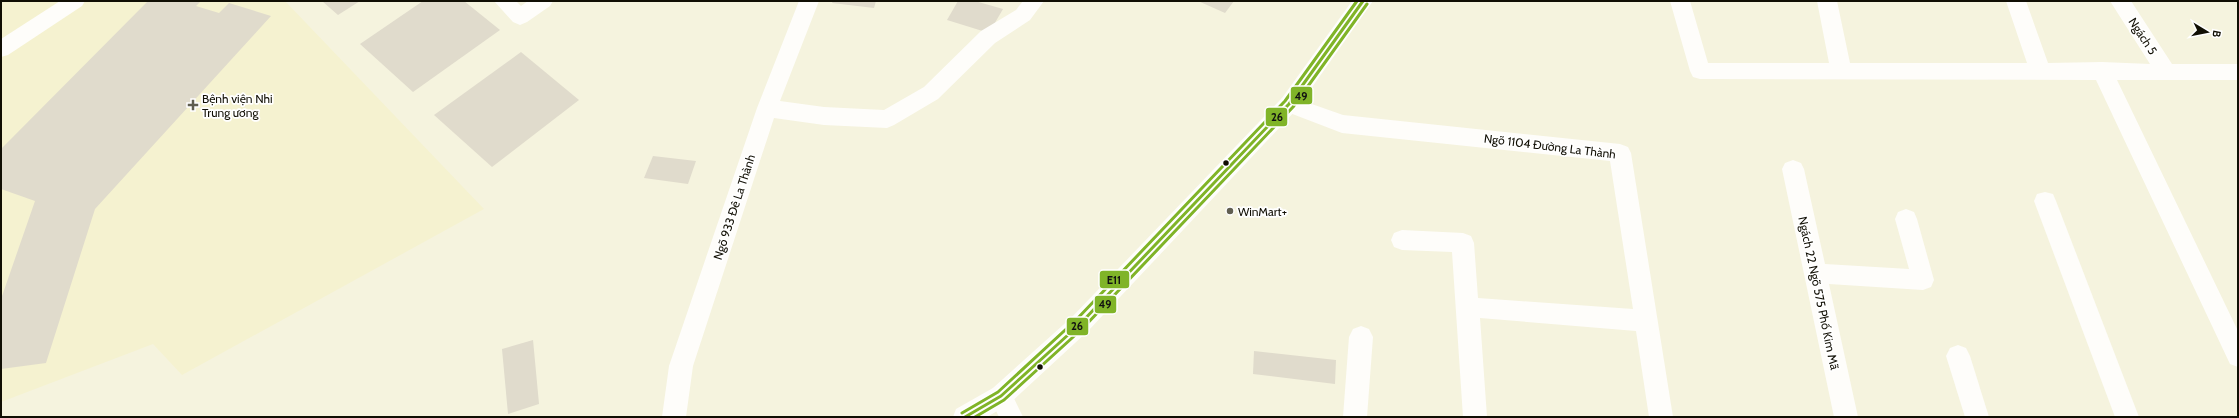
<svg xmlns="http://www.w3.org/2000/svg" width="2239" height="418" font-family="Cabin,sans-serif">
<rect width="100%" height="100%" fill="#f5f3de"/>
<!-- built -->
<polygon fill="#f5f2d0" points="1,1 285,1 484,209 182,375 153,344 1,402"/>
<!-- building -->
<g fill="#e0dbcc">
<polygon points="148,1 201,1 196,6 219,13 229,3 271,16 95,209 46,363 1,369 1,299 35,201 1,189 1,149"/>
<polygon points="322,1 360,1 338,15"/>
<polygon points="423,1 464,1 500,30 413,92 360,44"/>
<polygon points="833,1 876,1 874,8 832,3"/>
<polygon points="958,1 975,1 1003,9 989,33 947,20"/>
<polygon points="1198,1 1234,1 1225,13"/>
<polygon points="521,52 579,100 492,167 434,115"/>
<polygon points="653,156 696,161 688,184 644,178"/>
<polygon points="533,340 539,404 508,414 502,349"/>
<polygon points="1254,351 1336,360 1335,384 1253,374"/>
</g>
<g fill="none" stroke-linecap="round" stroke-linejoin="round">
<!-- minor -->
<g fill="#fefdfa" fill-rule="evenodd">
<polygon points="60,1 85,1 82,6 8,55 1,57 1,39"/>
<polygon points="494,1 516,1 521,6 528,1 553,1 550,6 527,22 520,25 513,22"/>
<polygon points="799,1 819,1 780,101 824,107 884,110 924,87 981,31 1016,10 1023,1 1044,1 1030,20 995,43 938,99 894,125 887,128 824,125 774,118 693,366 686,417 662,417 669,366 757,108"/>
<polygon points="1670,1 1690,1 1708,63 1829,63 1817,1 1837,1 1850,63 2027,63 2006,1 2026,1 2048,63 2102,62 2150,64 2110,1 2131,1 2172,64 2238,64 2238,80 2117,80 2238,331 2238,367 2230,364 2096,80 1700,79 1693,77 1690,71"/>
<polygon points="1289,96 1343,115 1620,144 1628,147 1631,153 1673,417 1649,417 1636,331 1480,318 1487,417 1463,417 1452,252 1402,250 1394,247 1391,240 1394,233 1402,230 1463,233 1471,236 1474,243 1478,298 1633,309 1610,161 1342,133 1282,110 1279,104 1282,98"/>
<polygon points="1793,160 1801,163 1804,169 1825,264 1909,269 1895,219 1898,212 1906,209 1914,212 1917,219 1934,280 1931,287 1923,290 1829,284 1858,417 1834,417 1782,169 1785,163"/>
<polygon points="2045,192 2053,194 2056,201 2139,417 2115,417 2034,201 2037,194"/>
<polygon points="1361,326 1369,329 1373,337 1367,417 1343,417 1349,337 1353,329"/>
<polygon points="1958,345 1966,348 1970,356 1989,417 1965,417 1946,356 1950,348"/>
<polygon points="1001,385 1009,388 1023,417 999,417 989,396 993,388"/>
</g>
<!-- major -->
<polygon fill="#fefdfa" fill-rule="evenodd" points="1352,1 1373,1 1296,110 1088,331 1009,404 987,417 953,417 956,409 993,388 1072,317 1282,98"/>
<!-- bus-1 casing -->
<g stroke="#fff" stroke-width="6">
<polyline id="bus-1" points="965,417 1001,396 1080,324 1289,104 1363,1"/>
</g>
<!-- bus-2 casing -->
<g stroke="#fff" stroke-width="6">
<polyline id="bus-2" points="975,417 1004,400 1083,328 1293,107 1367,4"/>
</g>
<!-- bus-3 casing -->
<g stroke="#fff" stroke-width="6">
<polyline id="bus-3" points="962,413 998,392 1076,320 1285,101 1357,1"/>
</g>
<!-- bus-1 -->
<use href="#bus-1" stroke="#80b428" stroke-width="3"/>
<!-- bus-2 -->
<use href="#bus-2" stroke="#80b428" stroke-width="3"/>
<!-- bus-3 -->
<use href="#bus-3" stroke="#80b428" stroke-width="3"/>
</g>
<!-- markers -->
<g fill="#605e50" stroke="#fff" stroke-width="1.5">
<path d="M191 99h4v4h4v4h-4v4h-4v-4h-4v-4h4z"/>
<circle cx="1230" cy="211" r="4"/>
</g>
<g fill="#100e03" stroke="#fff" stroke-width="1.5">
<circle cx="1226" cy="163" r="3.5"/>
<circle cx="1040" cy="367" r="3.5"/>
</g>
<g text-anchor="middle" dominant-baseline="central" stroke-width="3.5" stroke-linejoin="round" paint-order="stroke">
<!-- street labels -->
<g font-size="12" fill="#100e03" stroke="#fff">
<text transform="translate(2143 36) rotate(57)">Ngách 5</text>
<text transform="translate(1550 146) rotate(7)">Ngõ 1104 Đường La Thành</text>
<text transform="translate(734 207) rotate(-72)">Ngõ 933 Đê La Thành</text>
<text transform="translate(1819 293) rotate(78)">Ngách 22 Ngõ 575 Phố Kim Mã</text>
</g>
<!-- poi labels -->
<g font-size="12" fill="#100e03" stroke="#fff" text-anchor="start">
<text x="202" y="98">Bệnh viện Nhi<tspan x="202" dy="14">Trung ương</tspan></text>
<text x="1238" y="211">WinMart+</text>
</g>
</g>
<g stroke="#fff" stroke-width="1.5">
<rect x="1290" y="86" width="23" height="19" rx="4" fill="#80b428"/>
<rect x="1265" y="107" width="23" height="20" rx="4" fill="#80b428"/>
<rect x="1099" y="270" width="31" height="19" rx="4" fill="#80b428"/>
<rect x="1094" y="295" width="23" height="19" rx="4" fill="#80b428"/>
<rect x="1066" y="317" width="23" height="19" rx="4" fill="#80b428"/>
</g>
<g font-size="11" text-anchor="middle" font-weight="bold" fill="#111">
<text x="1301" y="100">49</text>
<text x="1277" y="121">26</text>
<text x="1114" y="284">E11</text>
<text x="1105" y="308">49</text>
<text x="1077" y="330">26</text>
</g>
<!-- border -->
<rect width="2239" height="418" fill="none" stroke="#100e03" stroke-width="4"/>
<!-- north arrow -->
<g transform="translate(2207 32) rotate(100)" stroke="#ffffff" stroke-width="3" paint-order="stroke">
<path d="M0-3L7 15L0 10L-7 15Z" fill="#100e03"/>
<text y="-6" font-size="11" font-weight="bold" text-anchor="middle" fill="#100e03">B</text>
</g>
</svg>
